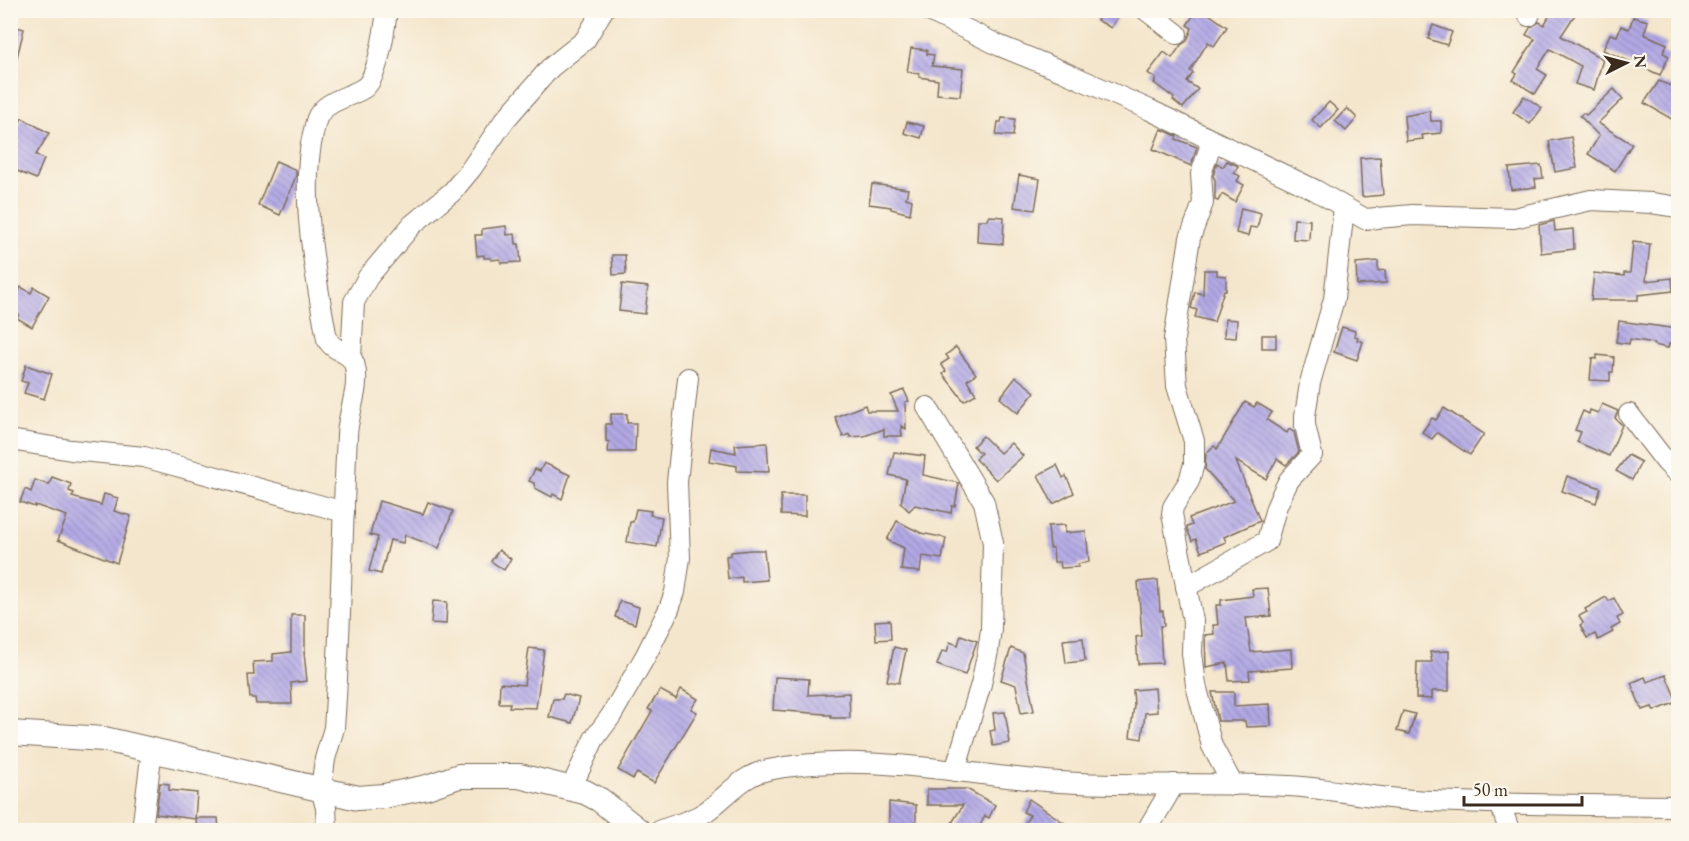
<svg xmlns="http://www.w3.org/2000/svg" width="1689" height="841" font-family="'EB Garamond',serif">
<defs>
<pattern id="building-back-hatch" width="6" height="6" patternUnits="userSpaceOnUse" patternTransform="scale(1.5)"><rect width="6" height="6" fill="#b2a9e6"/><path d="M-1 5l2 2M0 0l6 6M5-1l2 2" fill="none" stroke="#928aba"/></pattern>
</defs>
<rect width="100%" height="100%" fill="#fbf7ec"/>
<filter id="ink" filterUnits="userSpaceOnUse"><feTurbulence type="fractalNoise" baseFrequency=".0167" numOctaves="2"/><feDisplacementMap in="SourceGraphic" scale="12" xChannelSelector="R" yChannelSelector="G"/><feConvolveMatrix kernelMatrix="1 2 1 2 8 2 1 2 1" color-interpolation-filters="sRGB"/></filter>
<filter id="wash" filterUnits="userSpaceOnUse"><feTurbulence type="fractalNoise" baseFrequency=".008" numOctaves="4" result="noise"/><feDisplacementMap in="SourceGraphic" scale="24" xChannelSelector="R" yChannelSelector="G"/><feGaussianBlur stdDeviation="1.35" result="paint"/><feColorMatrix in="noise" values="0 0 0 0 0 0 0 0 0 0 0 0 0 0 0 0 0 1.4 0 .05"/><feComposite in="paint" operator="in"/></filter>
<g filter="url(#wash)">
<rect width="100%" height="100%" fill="#f4e6cc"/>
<g id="blocks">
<!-- building -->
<g fill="url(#building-back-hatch)">
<polygon points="1103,10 1122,10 1111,28 1097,20"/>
<polygon points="1197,10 1203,10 1227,27 1214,46 1208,42 1190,71 1193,73 1187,82 1198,89 1183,108 1173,100 1174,98 1154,83 1156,79 1148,73 1164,52 1172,58 1181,45 1187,41 1192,28 1187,25"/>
<polygon points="1553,10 1578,10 1561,36 1603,59 1594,90 1575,84 1581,66 1550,49 1537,69 1547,75 1535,94 1513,80 1517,74 1514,72 1535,39 1526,35 1530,28 1539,22 1544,25"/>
<polygon points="1633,17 1648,21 1644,34 1667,44 1663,53 1669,56 1660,75 1603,50 1610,34 1617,36 1621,26 1629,29"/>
<polygon points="10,25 24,29 15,65 10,64"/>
<polygon points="1433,25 1452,32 1447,45 1428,39"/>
<polygon points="911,48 927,50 927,54 934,55 932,66 963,69 960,96 937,94 938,80 919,77 919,74 907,72"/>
<polygon points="1659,81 1678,89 1678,112 1675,121 1644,103"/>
<polygon points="1614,89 1623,99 1598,123 1632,144 1615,171 1588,154 1599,136 1580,116 1583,113 1586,115"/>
<polygon points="1524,96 1542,108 1530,124 1513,112"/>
<polygon points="1329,102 1338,110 1321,128 1312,120"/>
<polygon points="1347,108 1357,118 1346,131 1335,121"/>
<polygon points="1430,111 1431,121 1441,121 1441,133 1422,135 1423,139 1406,141 1404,116"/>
<polygon points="22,118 49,133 36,155 44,159 36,179 10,168 10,141"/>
<polygon points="1002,118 1015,119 1013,136 996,135 998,122 1001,122"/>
<polygon points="907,122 924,126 921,138 904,133"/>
<polygon points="1161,129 1177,136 1176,139 1197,147 1191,166 1153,149"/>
<polygon points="1571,137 1577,168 1555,172 1549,141"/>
<polygon points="1380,157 1383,195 1362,197 1360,158"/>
<polygon points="276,161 296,170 296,176 280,215 258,205"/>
<polygon points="1227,161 1238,166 1234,173 1240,176 1237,181 1244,185 1235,202 1222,194 1218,201 1215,200 1215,180 1213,176 1217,163 1223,167"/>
<polygon points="1541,165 1543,178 1535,179 1536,187 1511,190 1509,168"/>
<polygon points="1019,175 1040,179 1035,210 1014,207"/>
<polygon points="872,184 908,189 906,198 912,200 910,214 891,209 891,207 869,204"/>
<polygon points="1241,208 1261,213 1257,228 1250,227 1248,236 1236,233"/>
<polygon points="989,216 1004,217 1003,244 977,242 978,220 987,220"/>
<polygon points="1294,219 1310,220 1309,240 1293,239"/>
<polygon points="1554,221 1555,231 1573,229 1574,249 1541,253 1539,225"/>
<polygon points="506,226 507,235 515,234 516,244 519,244 521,262 501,263 500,259 491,260 491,258 484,258 484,255 477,256 475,235 482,235 482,229"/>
<polygon points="1633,242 1650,244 1646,281 1672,278 1673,291 1638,295 1638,300 1591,300 1594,273 1624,276 1624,273 1630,273"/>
<polygon points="612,255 625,255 626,274 613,275"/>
<polygon points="1378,261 1378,271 1385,270 1386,283 1357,285 1356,263"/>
<polygon points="1204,270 1217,270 1217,275 1226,276 1226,290 1224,290 1214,322 1195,317 1197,310 1191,308 1195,292 1203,294"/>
<polygon points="622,284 648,287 645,314 619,311"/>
<polygon points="21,287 31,293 34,287 49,296 32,327 17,318 19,314 12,310 15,303 13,302"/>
<polygon points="1225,319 1237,320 1236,338 1224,337"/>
<polygon points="1619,321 1678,329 1677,346 1669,344 1668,348 1654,345 1654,343 1630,339 1629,344 1616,342"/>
<polygon points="1342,327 1355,331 1354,336 1358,337 1357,340 1363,342 1357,360 1334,352"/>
<rect x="1262" y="335" width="14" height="13"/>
<polygon points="956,347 976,374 967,380 976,394 964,401 943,374 946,371 941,364 949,359 946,355"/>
<polygon points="1597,355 1614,357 1613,372 1610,372 1610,381 1590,380 1592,358 1597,359"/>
<polygon points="26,365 52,374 44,399 24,393 28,383 21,381"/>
<polygon points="1016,377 1035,392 1018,413 1000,398"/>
<polygon points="904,390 909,401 905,402 906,429 901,426 902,436 884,436 884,429 864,436 850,437 849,434 843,437 835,417 865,405 867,411 898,411 891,395"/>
<polygon points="1245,402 1254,407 1257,403 1272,412 1267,420 1287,433 1289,429 1294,432 1299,452 1286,465 1277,459 1266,479 1236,461 1260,521 1224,537 1226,542 1201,552 1196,539 1192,541 1187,529 1187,527 1192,525 1189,518 1234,501 1205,469 1206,453 1214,446 1217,449"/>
<polygon points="1602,404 1618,411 1615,418 1622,425 1609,456 1577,442 1581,432 1575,430 1583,411 1589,414 1590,410 1598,413"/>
<polygon points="1444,408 1484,434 1470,455 1437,433 1432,439 1422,432 1432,418 1436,420"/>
<polygon points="611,414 627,414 627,423 636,423 635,452 608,452 609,442 606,441 606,424 611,424"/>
<polygon points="983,436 1000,453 1011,443 1023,456 996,480 976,459 981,453 973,446"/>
<polygon points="767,443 769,472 737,471 737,466 709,461 711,448 736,453 735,445"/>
<polygon points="894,452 925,456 923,475 959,483 955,506 952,506 951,513 915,505 909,511 901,503 906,479 889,475"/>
<polygon points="1628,455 1641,462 1632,480 1616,471"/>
<polygon points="544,463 570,475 562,499 553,494 552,497 535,488 534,483 529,481 535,469 540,471"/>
<polygon points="1057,465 1063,478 1066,476 1074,493 1053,504 1038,475"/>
<polygon points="1567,476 1601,488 1596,503 1562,491"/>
<polygon points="52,477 71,484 69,491 74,493 72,497 101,505 104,494 118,498 114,511 131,516 117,563 58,540 67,516 35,505 35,507 20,502 25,489 31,492 35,480 49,485"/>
<polygon points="781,495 805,495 805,516 781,515"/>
<polygon points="379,501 423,514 428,502 453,511 439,548 405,535 403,543 390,540 381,574 369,571 378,537 370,535"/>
<polygon points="636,509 651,511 650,515 662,517 657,547 627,542 630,522 633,522"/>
<polygon points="897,521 921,533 946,538 942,559 922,556 920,572 901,570 904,548 887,540"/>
<polygon points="1065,525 1065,533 1086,531 1089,562 1078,564 1078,567 1061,568 1060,562 1054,562 1053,548 1050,548 1048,526"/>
<polygon points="499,550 511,559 504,570 491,561"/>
<polygon points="751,550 764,550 767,580 742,582 742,577 728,579 726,556 731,555 731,552"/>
<polygon points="1158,580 1160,611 1163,611 1164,626 1160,626 1162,663 1138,664 1136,637 1142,636 1138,582"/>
<polygon points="1268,588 1271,616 1246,618 1251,652 1291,649 1292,668 1249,671 1250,680 1229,681 1227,663 1206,667 1205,635 1214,634 1213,625 1218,625 1216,605 1221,605 1221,600 1253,596 1252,589"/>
<polygon points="1606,597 1609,601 1614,598 1623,615 1617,618 1620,624 1611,629 1613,632 1598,640 1595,634 1587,638 1580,625 1583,623 1579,616 1587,612 1585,609"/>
<polygon points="433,601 447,602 446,624 431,623"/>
<polygon points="620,601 639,607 635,624 615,617"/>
<polygon points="291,615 305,615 305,652 304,652 307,681 291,683 292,704 256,704 255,698 250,698 248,675 254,675 253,662 273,661 273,654 291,652"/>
<polygon points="890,620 891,639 876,640 875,621"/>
<polygon points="961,635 977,641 965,675 937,665 942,651 947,652 950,642 958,645"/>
<polygon points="1083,638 1085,661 1066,663 1063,640"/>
<polygon points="894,647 906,650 899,683 887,681"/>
<polygon points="529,648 544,650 536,708 509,707 510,703 499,703 500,683 524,685"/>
<polygon points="1011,648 1023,653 1034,711 1021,713 1016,685 1001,680"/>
<polygon points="1449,651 1449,691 1432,691 1432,699 1416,698 1417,662 1432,662 1430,652"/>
<polygon points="1666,675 1677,702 1654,711 1652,707 1642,710 1631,683 1645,677 1647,682"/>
<polygon points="775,677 809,679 808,695 849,693 850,718 831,718 831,715 825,715 825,714 773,710"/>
<polygon points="1155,688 1157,712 1145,713 1142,739 1130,737 1134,705 1133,690"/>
<polygon points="681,689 698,699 691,709 697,712 654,783 637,773 633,779 618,770 652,711 648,709 660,690 676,699"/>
<polygon points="1212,692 1234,692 1234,706 1270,704 1271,726 1246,727 1245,721 1218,721"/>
<polygon points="564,694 579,698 572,723 549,717 553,699 562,699"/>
<polygon points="1403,711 1415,714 1409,734 1397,731"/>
<polygon points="1005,712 1010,743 993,746 990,731 995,730 993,713"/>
<polygon points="160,783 169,784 169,790 197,793 195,819 156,814"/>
<polygon points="927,789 967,789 995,805 989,818 985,816 977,831 958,831 950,826 963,805 927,805"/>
<polygon points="1029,799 1066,824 1062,831 1050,826 1047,831 1020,831 1030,815 1023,812"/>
<polygon points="889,802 916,805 916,831 889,831"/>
<polygon points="196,818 218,818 219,831 197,831"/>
</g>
</g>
</g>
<g filter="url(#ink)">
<use href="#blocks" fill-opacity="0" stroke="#7c6c5b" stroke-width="1.5"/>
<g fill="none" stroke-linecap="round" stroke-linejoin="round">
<!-- minor casing -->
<g stroke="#7c6c5b" stroke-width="22">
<g id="minor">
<polyline points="927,10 1000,46 1064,72 1150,110 1315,190 1365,219 1413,215 1514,218 1591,200 1651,203 1678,207"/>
<polyline points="1146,10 1177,34"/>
<polyline points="1529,16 1531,10"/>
<polyline points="1212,141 1201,174 1203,203 1190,238 1174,339 1177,386 1194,441 1194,464 1189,481 1173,507 1172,514 1193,621 1192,653 1196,685 1212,746 1233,785"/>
<polyline points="351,358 354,302 368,277 412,225 452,192 471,169 504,121 550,68 585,40 603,10"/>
<polyline points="927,407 984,502 993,543 991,629 988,651 981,684 955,771"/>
<polyline points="1629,414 1666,462 1678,474"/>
<polyline points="10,440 71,450 144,457 344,512"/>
<polyline points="1186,587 1267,541 1276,508 1283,492 1289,480 1312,455 1305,425 1305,416 1310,383 1334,299 1344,208"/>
<polyline points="571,788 594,739 611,716 646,655 669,609 675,592 680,558 677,482 688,378"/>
<polyline points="1500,803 1509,830"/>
<polyline points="142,830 152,749"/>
<path d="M327,830L326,808L321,789L325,759L334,728C341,631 342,532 347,435C348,413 360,388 355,367C353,352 333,352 327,339C316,278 299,194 313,134C315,127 315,119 320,113C331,99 350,97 364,88C378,79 385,27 387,10"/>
<path d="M661,830C675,825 691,821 704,813C726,798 741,775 768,770C865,751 962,775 1059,782C1135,787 1212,782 1288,786C1330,788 1371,798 1413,800C1501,805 1590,805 1678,806"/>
<polyline points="1147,830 1174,784"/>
</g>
</g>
<!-- tertiary casing -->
<g stroke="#7c6c5b" stroke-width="26">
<polyline id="tertiary" points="10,733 104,739 358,798 384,796 427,787 459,776 519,776 585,792 600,800 638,830"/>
</g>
<!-- minor -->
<use href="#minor" stroke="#fff" stroke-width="20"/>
<!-- tertiary -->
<use href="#tertiary" stroke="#fff" stroke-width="24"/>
</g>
</g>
<!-- margin -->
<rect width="1689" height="841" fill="none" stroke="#fbf7ec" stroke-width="36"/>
<!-- north arrow -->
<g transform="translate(1626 63) rotate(84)" stroke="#fbf7ec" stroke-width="4.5" paint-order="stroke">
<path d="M0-4.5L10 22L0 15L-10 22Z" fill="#3b2a1e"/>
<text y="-9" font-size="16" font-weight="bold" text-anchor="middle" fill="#3b2a1e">N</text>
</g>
<!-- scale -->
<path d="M1464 796v9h118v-9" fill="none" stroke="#3b2a1e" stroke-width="3"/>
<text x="1473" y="796" font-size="18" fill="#3b2a1e" stroke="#fbf7ec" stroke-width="4.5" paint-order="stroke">50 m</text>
</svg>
